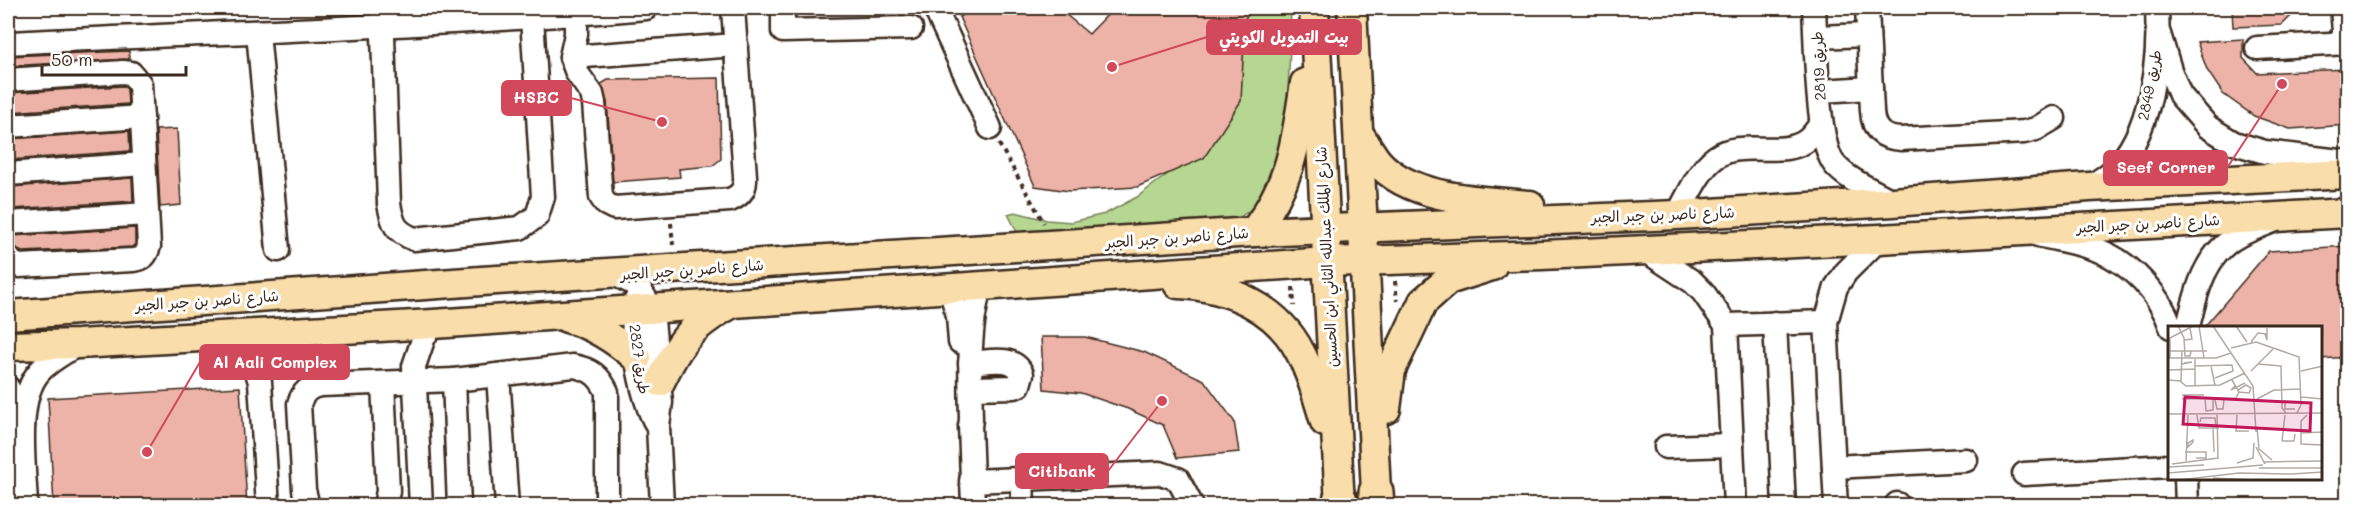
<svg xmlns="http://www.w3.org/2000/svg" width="2355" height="513" font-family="Mali,'Playpen Sans Arabic',sans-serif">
<rect width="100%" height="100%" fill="#fff"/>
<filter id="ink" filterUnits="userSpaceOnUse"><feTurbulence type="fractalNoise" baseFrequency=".0167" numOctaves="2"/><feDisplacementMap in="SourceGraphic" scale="12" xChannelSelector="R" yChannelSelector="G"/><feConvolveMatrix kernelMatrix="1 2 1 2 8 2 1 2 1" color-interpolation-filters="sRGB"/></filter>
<g filter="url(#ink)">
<!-- green -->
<path fill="#b5d792" stroke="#788058" stroke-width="1.5" d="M1257,8H1291C1289,61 1292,164 1255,205C1250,211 1243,215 1237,219L1017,232L1008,214L1015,212L1047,220L1071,222L1105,214L1137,197L1185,161L1240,101L1245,18Z"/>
<!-- building -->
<g fill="#edb3a8" stroke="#3b2a1e" stroke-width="1.5">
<polygon points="974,8 1058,8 1089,34 1114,8 1255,8 1245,18 1241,101 1204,158 1137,187 1069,191 1035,186 959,17"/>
<polygon points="2232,8 2299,8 2282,25 2233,27"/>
<polygon points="2243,39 2243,58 2257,73 2348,69 2348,125 2290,129 2254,116 2223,94 2207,70 2197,42"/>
<polygon points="129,51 129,59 8,66 8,56"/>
<polygon points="719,78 721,159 712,166 679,169 680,177 613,182 607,102 601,84 608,80"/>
<polygon points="123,86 127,89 128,104 8,112 8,93"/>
<polygon points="177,129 181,205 160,207 156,130"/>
<polygon points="129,131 130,151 9,160 8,139"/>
<polygon points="132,178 133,201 12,209 11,187"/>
<polygon points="135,228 135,244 132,247 22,252 13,245 12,236"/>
<polygon points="2348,246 2348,357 2320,359 2320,327 2204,327 2269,251"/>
<polygon points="1041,337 1085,337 1144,352 1204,380 1234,421 1239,452 1177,458 1163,425 1128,409 1081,393 1044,389"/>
<polygon points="240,387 247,506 54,506 48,398"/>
</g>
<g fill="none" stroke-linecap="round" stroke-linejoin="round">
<!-- minor casing -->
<g stroke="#3b2a1e" stroke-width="27">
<g id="minor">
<path d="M382,8L389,204C393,225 395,231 414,239L520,228L537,216L543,197L532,17"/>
<polyline points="783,8 783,31 911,28"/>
<polyline points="935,8 990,128"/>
<path d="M1814,8C1816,41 1816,143 1835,165C1849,181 1875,191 1893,202"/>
<path d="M1867,8L1872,111C1873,130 1882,138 1901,139L2024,132L2036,129L2054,118"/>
<polyline points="2342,8 2345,43"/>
<path d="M576,14V34L571,57L577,73L592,94L594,103L601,197L606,204L614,208L730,200C742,195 746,188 745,176L733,8"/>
<polyline points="258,32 278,250"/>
<polyline points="2159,34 2170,70 2180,95 2208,127 2234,143 2265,152 2348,162"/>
<polyline points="1816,37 1868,35"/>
<path d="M8,43C220,32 434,27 646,8"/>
<polyline points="2257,48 2348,43"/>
<polyline points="571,57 736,45"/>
<path d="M8,80L123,72L131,73L140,84L149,246C146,256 143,259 133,260L19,266L11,262L8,257"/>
<polyline points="1820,91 1871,88"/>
<polyline points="8,126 142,117"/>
<polyline points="8,174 144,164"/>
<path d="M2089,187C2097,182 2106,177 2112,171C2152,135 2160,58 2157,8"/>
<path d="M1677,215C1688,197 1698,170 1716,157C1740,139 1782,158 1806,141C1812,137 1816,130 1821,124"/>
<polyline points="8,223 147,214"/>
<path d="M2038,235C2058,240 2081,243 2100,251C2132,264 2160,295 2171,327"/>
<polyline points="1643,249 1693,282 1703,292 1726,325 1735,506"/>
<polyline points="614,274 633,283 641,291 652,310 661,402 658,426 662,506"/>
<polyline points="950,289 958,316 960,342"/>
<path d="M638,295C626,321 641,401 657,425"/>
<polyline points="1775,323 1784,506"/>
<polyline points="1726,325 1826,322"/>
<path d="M2188,327C2196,293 2204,254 2238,236C2249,230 2261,226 2273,221"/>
<polyline points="236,334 252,356 260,382 268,506"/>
<path d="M970,363C988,362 1014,354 1022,374L1019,385L1015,387L971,388"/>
<polyline points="498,375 507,506"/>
<polyline points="454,380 459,506"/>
<polyline points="383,383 388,491 385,506"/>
<polyline points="8,388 23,425"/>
<polyline points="1666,447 1732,445"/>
<polyline points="1834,467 1966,460"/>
<polyline points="2024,474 2169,466"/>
<polyline points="1022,478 1023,506"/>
<polyline points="2186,478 2187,506"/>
<polyline points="971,481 1160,473 1178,479 1192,506"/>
<polyline points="1897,504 1897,506"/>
<path d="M26,506C25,469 14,399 40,371C50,360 66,352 78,344"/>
<path d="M308,506L304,490L299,404C302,393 309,386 321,385L454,380L573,366C591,369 600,376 607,392V506"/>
<polyline points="421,506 414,366 424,337 433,324"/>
<path d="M973,506L970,426L971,420C970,375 968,331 980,287"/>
<polyline points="1836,506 1826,322 1836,287 1846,272 1879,239"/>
</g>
</g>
<!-- major casing -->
<g stroke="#3b2a1e" stroke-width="33">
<g id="major">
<polyline points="1314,8 1340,506"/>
<polyline points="1352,8 1376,492"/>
<path d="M1359,134C1365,143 1371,153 1377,161C1410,200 1483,201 1530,205"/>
<path d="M1254,232C1293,179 1295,145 1305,83"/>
<path d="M1178,284C1228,286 1277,307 1300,352C1312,374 1318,399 1325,422"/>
<polyline points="8,315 481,281 1254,232 1677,215 1893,202 2089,187 2348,174"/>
<path d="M567,318C594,325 616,340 637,358"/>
<polyline points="8,346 78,344 433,324 1327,262 1542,255 1879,239 2348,213"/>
<path d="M660,382C680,341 689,328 729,305"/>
<polyline points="1386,409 1391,370 1423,302 1448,280 1492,266"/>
</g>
</g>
<!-- highway casing -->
<g stroke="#3b2a1e" stroke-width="38">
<g id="highway">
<polyline points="1376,492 1377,506"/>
<polyline points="1339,506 1340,500"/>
</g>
</g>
<!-- path -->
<g stroke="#3b2a1e" stroke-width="4" stroke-dasharray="4.5 4.5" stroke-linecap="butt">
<polyline points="999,144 1044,223"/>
<polyline points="671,223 673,245"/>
<polyline points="1395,281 1397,301"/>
<polyline points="1293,287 1294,306"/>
</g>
<!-- minor -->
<use href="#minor" stroke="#fff" stroke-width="22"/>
<!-- major -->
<use href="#major" stroke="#f9ddab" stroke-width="28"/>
<!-- highway -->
<use href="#highway" stroke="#f9ddab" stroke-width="33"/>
</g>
</g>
<g text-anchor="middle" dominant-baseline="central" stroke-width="6" stroke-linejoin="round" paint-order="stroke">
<!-- street labels -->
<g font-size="15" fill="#3b2a1e" stroke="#fff">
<text transform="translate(1818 66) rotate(-93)">طريق 2819</text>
<text transform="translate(2149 85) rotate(-79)">طريق 2849</text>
<text transform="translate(1663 214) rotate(-2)">شارع ناصر بن جبر الجبر</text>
<text transform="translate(2148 223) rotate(-3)">شارع ناصر بن جبر الجبر</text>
<text transform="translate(1177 237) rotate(-4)">شارع ناصر بن جبر الجبر</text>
<text transform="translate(1326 257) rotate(-93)">شارع الملك عبدالله الثاني ابن الحسين</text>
<text transform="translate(692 269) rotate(-4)">شارع ناصر بن جبر الجبر</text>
<text transform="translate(207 300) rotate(-4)">شارع ناصر بن جبر الجبر</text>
<text transform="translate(640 359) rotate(82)">طريق 2827</text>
</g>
</g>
<!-- overview -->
<g transform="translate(2168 326)">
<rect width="154" height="154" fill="#fff"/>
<path fill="none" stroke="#b1aaa5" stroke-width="1.5" d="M10,0L16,12L17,30H22L23,25M31,0L36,32M45,0L85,60L88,106M68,0L79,16M97,8L99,14V2M0,13L25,0M2,13V32M17,14L24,13L22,2M83,16L90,7L99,8M63,22L88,16L131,31L133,79L129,87M0,25H39M0,32H48L63,27M27,33V59M14,38L24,36L16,37M90,38L113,40L114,82L118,87M27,40L64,39L65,45L47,52M43,40L47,59M0,44L27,43M83,45L105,23M133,45L155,40M0,54L12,55L18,60L52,59L77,47M13,56L14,25M67,60L63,64L77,57M70,64L78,59L83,62L81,67L71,66M14,69H36M133,71L155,73M37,72L38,85L45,84V73M14,73L68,72L71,66L64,54M89,73L106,64L133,63M47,74L49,83H55L56,73M117,74V83H127M0,88L155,87M29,89L31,102H51M69,89L68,105H81M139,89L133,95V118L155,119M32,96L33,92H47L48,102M89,101L91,123L104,134M45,102L46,126M133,107L155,106M25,114V116L20,121V117ZM114,115L117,89M114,115H126L127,108M88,121L97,138M17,126H38V132H28M18,135L20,89M95,136L155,135M69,137L85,132L86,117M4,138L50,132L49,87M0,141L36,139M91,142H154M0,147L95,139M124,148L155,146M45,152L87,154M11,154L71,147L124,148"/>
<path fill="#c2185b" fill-opacity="0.15" stroke="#c2185b" stroke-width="3" d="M17,71L143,77L142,105L15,98Z"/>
<rect width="154" height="154" fill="none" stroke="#3b2a1e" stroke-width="3"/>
</g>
<!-- callouts -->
<path fill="none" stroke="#d1495b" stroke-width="2" d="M1112 67L1207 37M662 122L571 98M2282 84L2227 168M147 452L200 362M1162 401L1108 471"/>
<g fill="#d1495b" stroke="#fff" stroke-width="2">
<circle cx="1112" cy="67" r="6"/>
<circle cx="662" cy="122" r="6"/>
<circle cx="2282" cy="84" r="6"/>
<circle cx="147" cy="452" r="6"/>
<circle cx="1162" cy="401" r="6"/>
</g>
<g fill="#d1495b" stroke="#d1495b" stroke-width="2">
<rect x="1207" y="20" width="154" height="34" rx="6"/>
<rect x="502" y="81" width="69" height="34" rx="6"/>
<rect x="2104" y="151" width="123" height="34" rx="6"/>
<rect x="200" y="345" width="149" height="34" rx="6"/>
<rect x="1016" y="454" width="92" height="34" rx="6"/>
</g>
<g font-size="16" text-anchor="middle" font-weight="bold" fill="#fff">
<text x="1284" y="43">بيت التمويل الكويتي</text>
<text x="536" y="103">HSBC</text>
<text x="2166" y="173">Seef Corner</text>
<text x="275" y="368">Al Aali Complex</text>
<text x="1062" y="477">Citibank</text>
</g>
<!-- margin -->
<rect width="2355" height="513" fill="none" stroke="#fff" stroke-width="30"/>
<rect x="15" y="15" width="2325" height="483" fill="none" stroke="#3b2a1e" stroke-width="2" filter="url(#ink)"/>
<!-- scale -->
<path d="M42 66v9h144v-9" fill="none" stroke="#3b2a1e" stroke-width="3"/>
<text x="51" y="66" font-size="18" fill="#3b2a1e" stroke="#ffffff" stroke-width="4.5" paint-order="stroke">50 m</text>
</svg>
